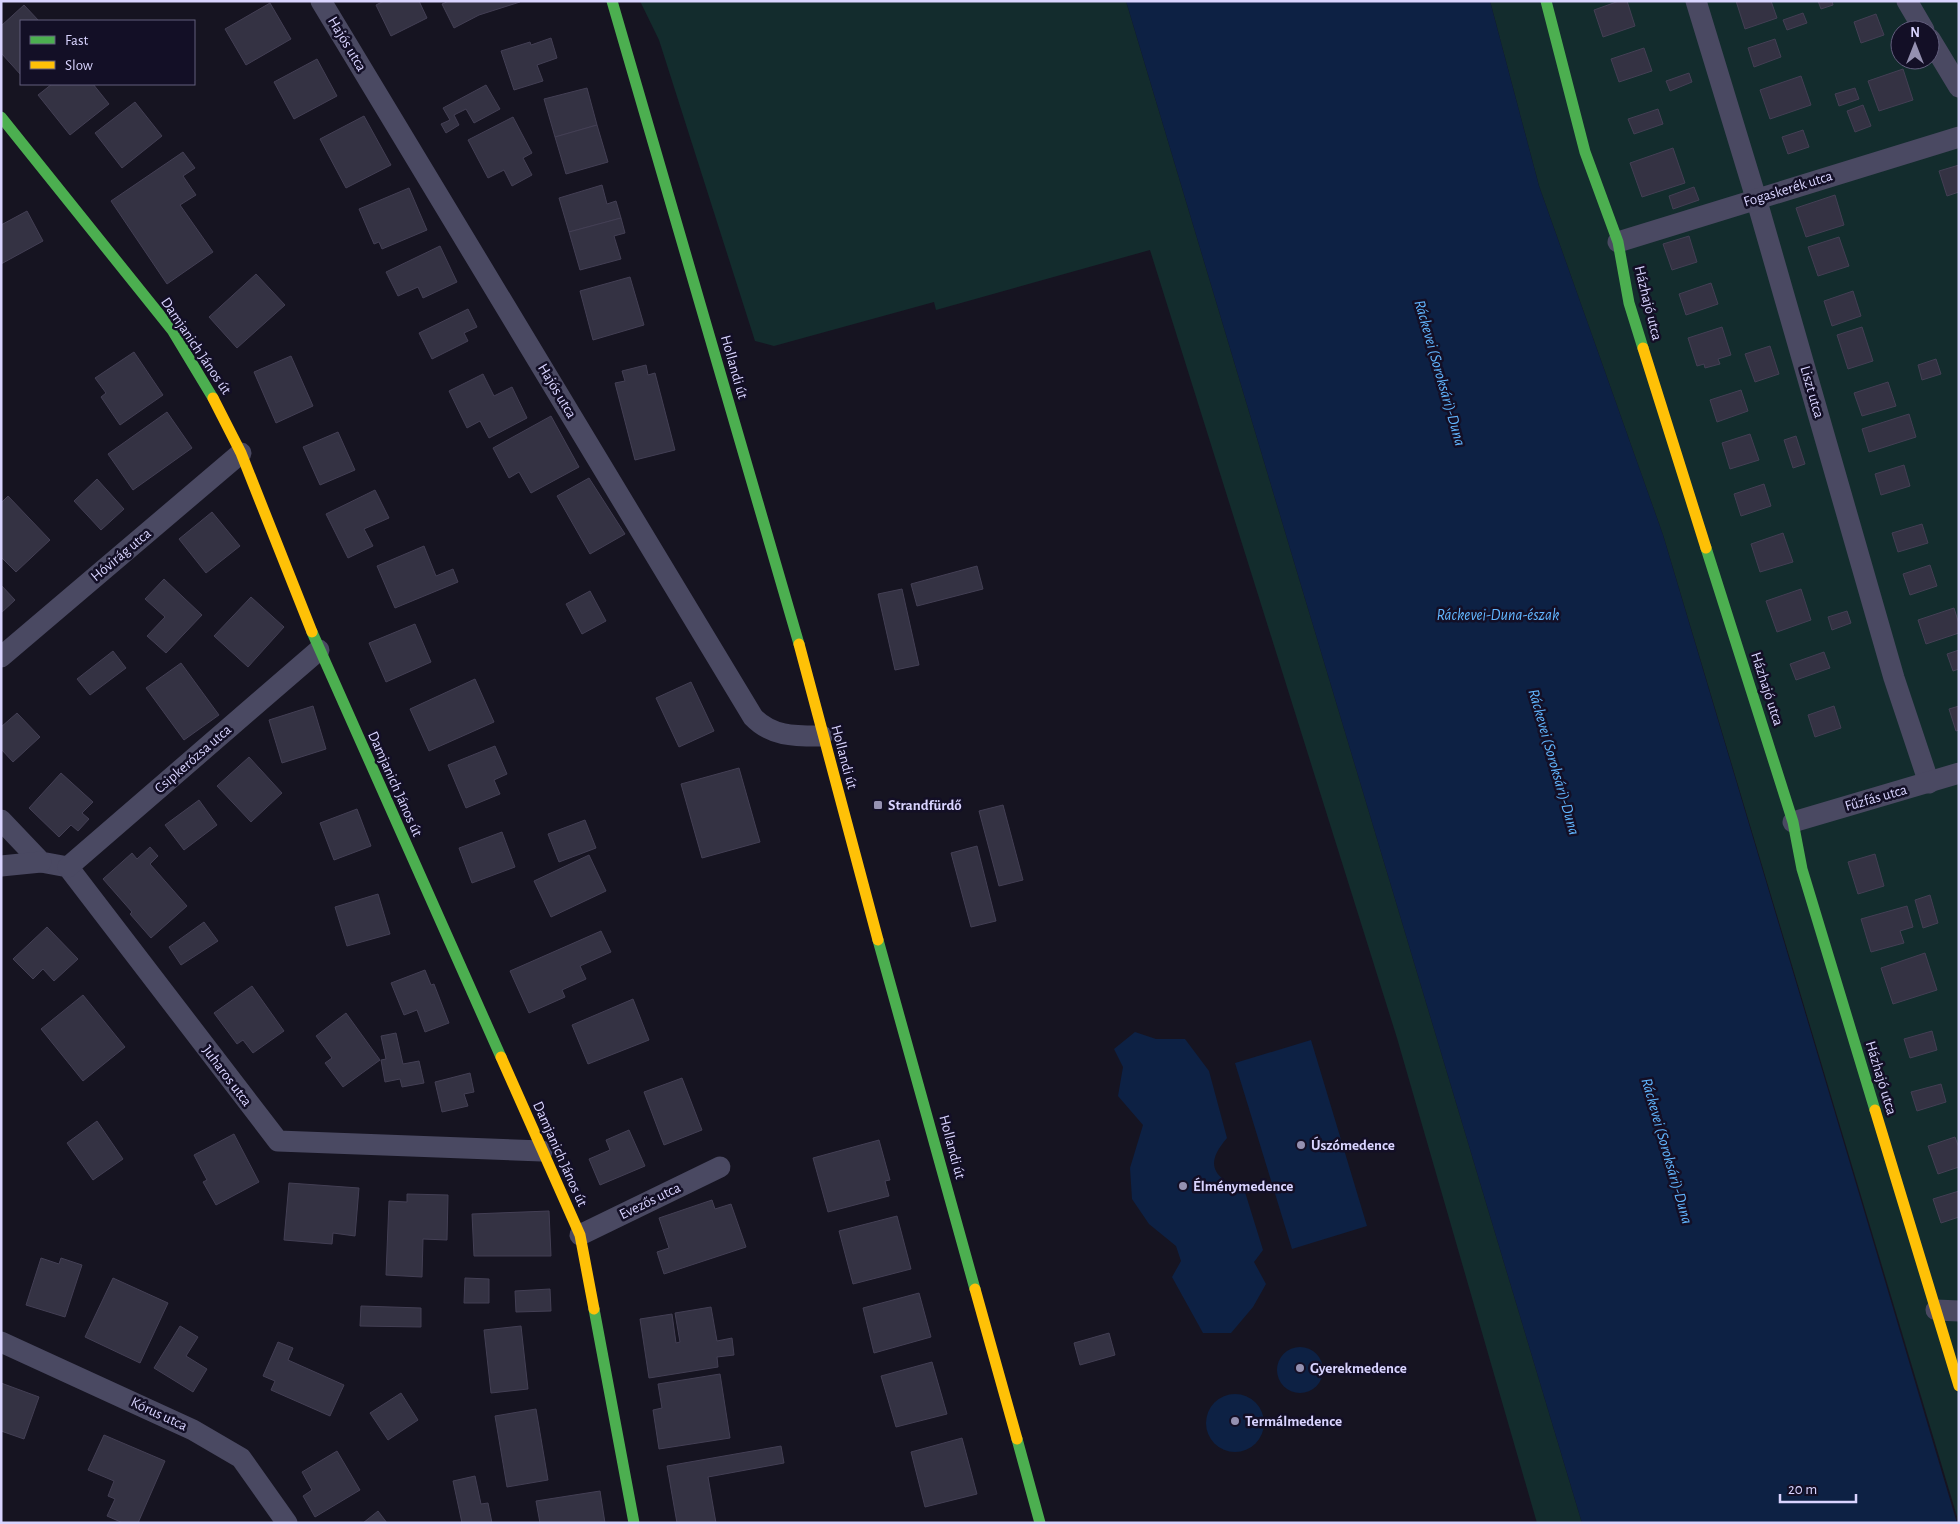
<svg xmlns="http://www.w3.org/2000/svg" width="1960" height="1524" font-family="'Alegreya Sans',sans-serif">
<rect width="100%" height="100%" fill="#161421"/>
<!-- green -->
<g fill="#132c2d" fill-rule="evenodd">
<polygon points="640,1 1126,1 1582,1523 1537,1523 1397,1038 1150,250 936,310 934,302 774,346 755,341 659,40"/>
<path d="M1490,1H1959V1523L1663,535L1539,186ZM1900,30H1930V60H1900Z"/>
</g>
<!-- water -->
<g fill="#0d2144">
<polygon points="1126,1 1490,1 1539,186 1663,535 1957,1523 1582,1523"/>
<path d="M1135,1032L1156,1039H1185L1209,1071L1227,1138C1202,1167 1216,1178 1245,1192L1263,1250L1254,1262L1266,1284L1253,1307L1231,1333H1203L1172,1277L1181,1261L1176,1246L1149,1224L1132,1199L1130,1168L1143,1125L1118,1096L1123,1067L1114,1049Z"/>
<polygon points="1311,1040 1367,1226 1292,1249 1235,1063"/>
<circle cx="1300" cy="1370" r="23"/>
<circle cx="1235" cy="1423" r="29"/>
</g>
<!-- building -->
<g fill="#343243" stroke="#433f54">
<polygon points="384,1 419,1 427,18 391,36 376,5"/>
<polygon points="449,1 520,1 520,2 479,15 454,28 442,4"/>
<polygon points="1619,1 1627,1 1635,26 1603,37 1594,10"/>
<polygon points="1736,1 1771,1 1777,18 1745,29"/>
<polygon points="1818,1 1832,1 1833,5 1821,9"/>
<polygon points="270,3 291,39 246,65 225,29"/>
<polygon points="24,5 39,21 21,21 21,75 1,53 1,26"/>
<polygon points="1803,13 1807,23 1787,30 1783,20"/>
<polygon points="1876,14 1884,35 1861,43 1854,22"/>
<polygon points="551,38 557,58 537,65 543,81 514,90 501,51 530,42 531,45"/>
<polygon points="1775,39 1781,57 1754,67 1748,48"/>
<polygon points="1644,48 1652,71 1619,82 1611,59"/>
<polygon points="317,59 337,96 294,119 274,82"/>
<polygon points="1903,69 1913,100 1879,111 1868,81"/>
<polygon points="1689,73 1692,82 1670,91 1666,81"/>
<polygon points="1801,76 1811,105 1770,119 1760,90"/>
<polygon points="52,84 93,84 109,104 70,135 38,95"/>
<polygon points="486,85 500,109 474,123 466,109 454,115 459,125 446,133 441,124 450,120 443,108"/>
<polygon points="587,88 597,125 555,137 544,99"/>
<polygon points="1855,88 1859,99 1839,106 1835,94"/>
<polygon points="135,102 162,136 122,168 95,133"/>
<polygon points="1863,105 1871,126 1855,132 1847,111"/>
<polygon points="1658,109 1663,124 1634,134 1628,119"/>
<polygon points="364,116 391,165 346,188 320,139"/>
<polygon points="513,117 532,153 523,158 532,175 512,186 504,170 488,178 468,140"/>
<polygon points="597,125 608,162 566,174 555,137"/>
<polygon points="1803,130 1809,147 1788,154 1782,137"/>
<polygon points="1673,148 1685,183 1642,197 1630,163"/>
<polygon points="183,152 195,168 183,176 196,195 180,205 213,252 167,284 111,201"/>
<polygon points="1959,165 1959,192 1947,196 1939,171"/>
<polygon points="602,185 607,204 616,201 621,218 569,232 559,198"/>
<polygon points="1694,187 1699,200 1673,209 1669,196"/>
<polygon points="409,188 427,230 382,249 379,242 374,244 359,209"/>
<polygon points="1835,195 1844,225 1806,237 1796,208"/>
<polygon points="27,211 43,241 1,264 1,225"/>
<polygon points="621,218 625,233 614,236 621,259 580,270 569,232"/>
<polygon points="1689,236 1697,262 1672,270 1663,244"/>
<polygon points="1839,237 1849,266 1818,276 1808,247"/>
<polygon points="440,246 457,282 423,298 418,287 398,296 386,272"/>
<polygon points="256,274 285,305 237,348 209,317"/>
<polygon points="630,277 644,325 593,340 580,291"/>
<polygon points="1711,283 1718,304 1686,315 1679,294"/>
<polygon points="1853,291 1861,316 1832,326 1824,301"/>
<polygon points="468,309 477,327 464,333 468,341 432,359 419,333"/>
<polygon points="1722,327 1731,355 1718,359 1720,364 1705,368 1704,364 1697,366 1688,338"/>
<polygon points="1862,327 1873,361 1848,369 1837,335"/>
<polygon points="1770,346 1779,374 1755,382 1745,354"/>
<polygon points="134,352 163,395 120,425 101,397 106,393 95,378"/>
<polygon points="291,356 313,406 276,423 254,372"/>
<polygon points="1936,359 1941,374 1922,380 1918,365"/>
<polygon points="646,365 648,375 655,373 675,450 635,460 615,383 625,381 622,371"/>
<polygon points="483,374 494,396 512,387 527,418 489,438 480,421 467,428 449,391"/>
<polygon points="1888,382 1896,406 1862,416 1854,393"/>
<polygon points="1741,390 1748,411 1717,422 1710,400"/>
<polygon points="167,412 192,448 133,490 108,454"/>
<polygon points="1909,414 1916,437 1869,452 1862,429"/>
<polygon points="551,416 579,467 531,493 519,472 509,478 493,448"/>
<polygon points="338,432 355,470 320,485 303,447"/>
<polygon points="1750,434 1759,460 1730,469 1722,443"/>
<polygon points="1796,436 1805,464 1793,468 1784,440"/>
<polygon points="1904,465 1910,486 1881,495 1875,474"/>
<polygon points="589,478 625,534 590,554 557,496"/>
<polygon points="97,479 124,509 101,530 74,501"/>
<polygon points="1764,484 1771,506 1741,516 1734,494"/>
<polygon points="375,490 389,518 364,529 373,546 348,558 326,514"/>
<polygon points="8,496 50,540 16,572 1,557 1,503"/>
<polygon points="212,512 240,546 206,573 179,539"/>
<polygon points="1922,524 1928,543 1898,552 1892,533"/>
<polygon points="1783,533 1793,562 1760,572 1751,544"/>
<polygon points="424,546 436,576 453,569 458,582 395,608 377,566"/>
<polygon points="1930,565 1937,586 1910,595 1903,574"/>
<polygon points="977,566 983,589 917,606 911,584"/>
<polygon points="164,579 202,615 166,653 147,636 165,617 145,599"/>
<polygon points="1,585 15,600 1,613"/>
<polygon points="902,589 919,665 895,670 878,594"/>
<polygon points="1801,589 1811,620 1777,632 1766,601"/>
<polygon points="590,591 606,621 582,634 566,604"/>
<polygon points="251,597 284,627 248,667 214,636"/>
<polygon points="1954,608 1959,624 1959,633 1926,644 1918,620"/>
<polygon points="1847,611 1851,623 1832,630 1828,617"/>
<polygon points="415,624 431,662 386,682 369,643"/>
<polygon points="1959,650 1959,669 1953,671 1947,654"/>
<polygon points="113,651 126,668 90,695 77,679"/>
<polygon points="1824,652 1830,668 1796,680 1790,664"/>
<polygon points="181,663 219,715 184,740 146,688"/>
<polygon points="475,679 494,722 429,751 410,709"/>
<polygon points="691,682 714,731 679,747 656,698"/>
<polygon points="313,706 326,749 282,763 269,720"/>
<polygon points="1834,706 1841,728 1815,737 1808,715"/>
<polygon points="1959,706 1959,730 1956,731 1949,709"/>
<polygon points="17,713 40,737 13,762 1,749 1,727"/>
<polygon points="495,746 507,774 494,780 500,794 466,808 448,765"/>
<polygon points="249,757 282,793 251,822 217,786"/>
<polygon points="739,768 760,842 702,858 681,784"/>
<polygon points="61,773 93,802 82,813 89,819 78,831 71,825 59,837 29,808"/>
<polygon points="199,800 217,825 184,850 165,825"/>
<polygon points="1003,805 1023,880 999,886 979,811"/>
<polygon points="357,809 371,846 334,860 320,823"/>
<polygon points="585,820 596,848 559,862 548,834"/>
<polygon points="502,832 515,867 472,883 459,848"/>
<polygon points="977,846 996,921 971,927 951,853"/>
<polygon points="150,847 158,856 150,864 187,906 151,938 130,914 132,912 103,879 132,853 137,859"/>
<polygon points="1875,854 1884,886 1858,894 1848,862"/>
<polygon points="589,855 606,891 551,917 534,881"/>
<polygon points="378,894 390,934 347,946 335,907"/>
<polygon points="1930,895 1938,923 1923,928 1915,900"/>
<polygon points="1907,906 1913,927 1900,931 1904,943 1871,952 1861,919"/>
<polygon points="204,922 218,941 181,965 169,947"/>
<polygon points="47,927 78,959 54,981 43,969 33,979 13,959"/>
<polygon points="601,931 611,952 580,966 586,979 562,990 565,997 529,1013 510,971"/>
<polygon points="1925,953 1937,990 1893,1004 1881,968"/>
<polygon points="425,970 431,985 434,984 449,1023 425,1032 417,1010 404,1015 391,983"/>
<polygon points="252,986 284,1031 253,1053 243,1040 237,1044 214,1013"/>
<polygon points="83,995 125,1047 83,1081 41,1029"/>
<polygon points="633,999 649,1040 588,1064 572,1025"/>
<polygon points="346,1013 380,1060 343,1087 325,1063 332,1058 316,1036"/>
<polygon points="1932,1031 1937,1050 1910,1058 1904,1039"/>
<polygon points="396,1033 403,1064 419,1061 424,1083 402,1087 400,1079 385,1082 381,1060 386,1059 381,1036"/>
<polygon points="470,1073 474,1092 464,1094 468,1106 442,1112 435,1082"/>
<polygon points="682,1078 702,1130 664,1145 644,1092"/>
<polygon points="1941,1084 1946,1102 1917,1111 1911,1092"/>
<polygon points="97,1121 123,1159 93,1180 67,1143"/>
<polygon points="629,1130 645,1166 600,1185 589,1159 610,1150 606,1140"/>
<polygon points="234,1134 259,1182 216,1205 203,1182 207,1180 194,1155"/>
<polygon points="1955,1137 1959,1148 1959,1167 1938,1174 1928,1146"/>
<polygon points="879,1140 890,1180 885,1181 889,1196 828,1212 813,1158"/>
<polygon points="289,1183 359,1188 355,1236 333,1233 332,1244 284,1240"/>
<polygon points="1959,1191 1959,1217 1941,1223 1933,1199"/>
<polygon points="407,1194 448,1195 447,1240 423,1239 422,1277 386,1275 389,1201 407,1202"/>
<polygon points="712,1200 715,1209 731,1204 746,1247 664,1274 657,1252 669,1248 659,1218"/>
<polygon points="549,1211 551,1256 474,1256 472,1214"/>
<polygon points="897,1216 911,1269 853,1284 839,1231"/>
<polygon points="41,1258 59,1264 61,1258 82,1265 65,1317 26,1305"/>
<polygon points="113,1278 168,1303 140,1363 85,1337"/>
<polygon points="465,1278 489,1279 489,1303 464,1303"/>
<polygon points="550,1289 551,1311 516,1312 515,1291"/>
<polygon points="919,1293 931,1337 874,1353 863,1308"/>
<polygon points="361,1306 421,1308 421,1327 360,1326"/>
<polygon points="711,1307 717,1341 732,1338 734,1355 717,1357 718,1367 649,1378 640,1319 672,1314 676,1343 680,1342 675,1313"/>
<polygon points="180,1326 198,1337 186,1356 207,1369 193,1392 154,1368"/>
<polygon points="521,1326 528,1389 491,1393 484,1330"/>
<polygon points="1109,1333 1115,1355 1080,1365 1074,1343"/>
<polygon points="278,1342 293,1348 288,1360 344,1385 330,1416 271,1390 275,1381 263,1376"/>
<polygon points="932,1362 947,1414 896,1427 881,1376"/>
<polygon points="720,1374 730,1438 659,1449 653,1410 662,1408 658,1384"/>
<polygon points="1,1383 39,1397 24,1439 1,1431"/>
<polygon points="401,1393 418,1420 388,1440 370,1413"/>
<polygon points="536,1409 548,1480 507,1487 495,1416"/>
<polygon points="104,1435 165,1461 138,1523 123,1523 107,1516 115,1499 108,1496 114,1481 88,1470"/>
<polygon points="962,1438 977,1494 925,1507 911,1452"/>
<polygon points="781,1446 784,1463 708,1477 716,1523 677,1523 667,1466"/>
<polygon points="337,1451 360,1490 315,1517 303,1496 312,1490 302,1472"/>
<polygon points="475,1476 481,1504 488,1503 492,1523 462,1523 453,1481"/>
<polygon points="600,1491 605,1523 540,1523 536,1501"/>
<polygon points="378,1511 387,1523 363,1523"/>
</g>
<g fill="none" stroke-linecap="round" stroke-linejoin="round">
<!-- street -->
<g stroke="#4a4962" stroke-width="21">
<path d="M321,1L753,717C772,737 796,736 822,736"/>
<polyline points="1696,1 1756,198 1894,678 1929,783"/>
<polyline points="1907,1 1924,30"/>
<polyline points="1930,39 1959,87"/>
<polyline points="1618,242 1959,137"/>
<polyline points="1,657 241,453"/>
<polyline points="1,820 41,862 68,867 278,1141 542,1151"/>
<polyline points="1793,822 1959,773"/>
<polyline points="1,866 41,862"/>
<polyline points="68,867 319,650"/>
<polyline points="580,1235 720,1167"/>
<polyline points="1936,1310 1959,1311"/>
<polyline points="1,1342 193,1430 241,1458 287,1523"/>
</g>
<!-- fast -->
<g stroke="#4caf50" stroke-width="11">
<polyline points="612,1 799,644"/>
<polyline points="1546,1 1585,152 1618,242 1629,303 1643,348"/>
<polyline points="1,117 172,330 213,398"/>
<polyline points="1706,548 1793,822 1802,869 1875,1110"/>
<polyline points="312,632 501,1057"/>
<polyline points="878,940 975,1289"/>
<polyline points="594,1309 634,1523"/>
<polyline points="1017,1439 1040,1523"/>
</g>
<!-- slow -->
<g stroke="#ffc107" stroke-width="11">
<polyline points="1643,348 1706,548"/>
<polyline points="213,398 241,453 312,632"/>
<polyline points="799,644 878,940"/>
<polyline points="501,1057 580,1235 594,1309"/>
<polyline points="1875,1110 1959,1386"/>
<polyline points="975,1289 1017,1439"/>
</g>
</g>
<!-- markers -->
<g fill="#9591b1" stroke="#130f26" stroke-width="2">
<rect x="873" y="800" width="10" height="10" rx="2.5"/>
<circle cx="1301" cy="1145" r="5"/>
<circle cx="1183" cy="1186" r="5"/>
<circle cx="1300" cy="1368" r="5"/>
<circle cx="1235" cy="1421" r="5"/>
</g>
<g text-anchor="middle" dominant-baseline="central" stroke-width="5" stroke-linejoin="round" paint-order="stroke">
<!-- street labels -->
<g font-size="15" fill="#d9d4ff" stroke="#130f26">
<text transform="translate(347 44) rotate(59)">Hajós utca</text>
<text transform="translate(1788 189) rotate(-17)">Fogaskerék utca</text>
<text transform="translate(1648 303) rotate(76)">Házhajó utca</text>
<text transform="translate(196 346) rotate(56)">Damjanich János út</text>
<text transform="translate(734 367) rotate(74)">Hollandi út</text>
<text transform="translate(557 391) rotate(59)">Hajós utca</text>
<text transform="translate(1812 392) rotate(74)">Liszt utca</text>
<text transform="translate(121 555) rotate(-40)">Hóvirág utca</text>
<text transform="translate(1767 689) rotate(72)">Házhajó utca</text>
<text transform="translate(844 757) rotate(75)">Hollandi út</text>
<text transform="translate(193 759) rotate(-41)">Csipkerózsa utca</text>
<text transform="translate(395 784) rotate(66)">Damjanich János út</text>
<text transform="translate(1876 798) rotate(-16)">Fűzfás utca</text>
<text transform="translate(227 1076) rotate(53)">Juharos utca</text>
<text transform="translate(1881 1078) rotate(73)">Házhajó utca</text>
<text transform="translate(952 1147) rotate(75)">Hollandi út</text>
<text transform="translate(560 1154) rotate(66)">Damjanich János út</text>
<text transform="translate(650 1201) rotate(-26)">Evezős utca</text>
<text transform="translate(159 1414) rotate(25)">Kórus utca</text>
</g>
<!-- poi labels -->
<g font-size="15" font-weight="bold" fill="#d9d4ff" stroke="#130f26" text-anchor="start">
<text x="888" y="805">Strandfürdő</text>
<text x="1311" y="1145">Úszómedence</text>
<text x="1193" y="1186">Élménymedence</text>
<text x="1310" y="1368">Gyerekmedence</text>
<text x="1245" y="1421">Termálmedence</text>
</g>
<!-- water labels -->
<g font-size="16" font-style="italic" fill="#62b6ff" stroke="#130f26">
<text transform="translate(1440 373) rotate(74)">Ráckevei (Soroksári)-Duna</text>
<text x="1498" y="615">Ráckevei-Duna-észak</text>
<text transform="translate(1554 762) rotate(74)">Ráckevei (Soroksári)-Duna</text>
<text transform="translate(1667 1151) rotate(74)">Ráckevei (Soroksári)-Duna</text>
</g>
</g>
<!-- border -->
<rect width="1960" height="1524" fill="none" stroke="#d9d4ff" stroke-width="5"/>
<!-- legend -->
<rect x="20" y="20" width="175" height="65" fill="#130f26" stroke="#625e7d"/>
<rect x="30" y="36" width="25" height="8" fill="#4caf50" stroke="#625e7d"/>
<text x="65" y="45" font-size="15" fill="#d9d4ff">Fast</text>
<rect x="30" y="61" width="25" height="8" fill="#ffc107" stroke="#625e7d"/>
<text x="65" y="70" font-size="15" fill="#d9d4ff">Slow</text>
<!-- north arrow -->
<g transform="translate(1915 45)"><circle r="24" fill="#130f26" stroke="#625e7d"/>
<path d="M0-4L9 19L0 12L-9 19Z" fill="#9591b1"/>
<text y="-8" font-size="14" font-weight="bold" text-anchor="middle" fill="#d9d4ff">N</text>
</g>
<!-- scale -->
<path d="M1780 1494v8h76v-8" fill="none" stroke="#d9d4ff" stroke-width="2.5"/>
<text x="1788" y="1494" font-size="15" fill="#d9d4ff" stroke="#130f26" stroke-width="4" paint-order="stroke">20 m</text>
</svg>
